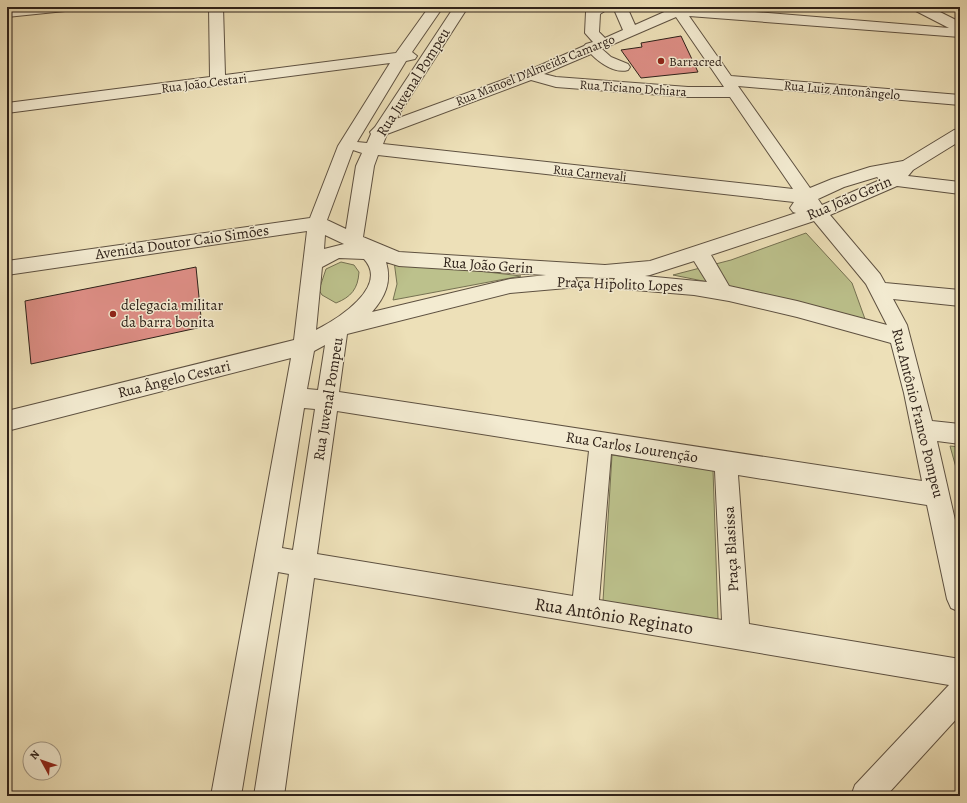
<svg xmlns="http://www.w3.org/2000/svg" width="967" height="803" font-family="Alegreya,serif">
<rect width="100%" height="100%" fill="#ede0b8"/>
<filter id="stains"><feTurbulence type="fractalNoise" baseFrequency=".005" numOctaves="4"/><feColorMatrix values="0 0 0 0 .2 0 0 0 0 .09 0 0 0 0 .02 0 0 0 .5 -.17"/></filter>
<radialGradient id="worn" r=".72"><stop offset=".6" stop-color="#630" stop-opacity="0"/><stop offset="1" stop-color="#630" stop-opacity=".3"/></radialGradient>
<!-- green -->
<g fill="#bcc18c" stroke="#757152">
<polygon points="806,233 852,283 865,319 753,291 673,275 731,260"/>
<polygon points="394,261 521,276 393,300 397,284"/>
<path d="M341,262L354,265L359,272C358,289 351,297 336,303L322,295L319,290L326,269Z"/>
<polygon points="950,446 960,447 960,482"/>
<polygon points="612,455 713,470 718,619 603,601"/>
</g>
<!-- building -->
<g fill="#dc8d84" stroke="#2e2119">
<polygon points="681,36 698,72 641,78 621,50 642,47 641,43"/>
<polygon points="196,267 202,327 31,364 25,301"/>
</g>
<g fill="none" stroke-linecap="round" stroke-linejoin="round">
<!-- minor casing -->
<g stroke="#5e5141" stroke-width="2">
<g id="minor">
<polygon points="25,7 72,7 70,10 65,11 7,17 7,9"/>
<path d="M209,7H223L225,75L396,53L429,7H443L412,52L417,56L415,59L406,61L357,142L367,143L371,134L370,132L375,127L454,7H468L396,119L527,71L584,46L586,44L593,42L585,33L586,12L593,7H611L600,14L599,32L605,38L623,30L613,7H627L635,25L671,9L669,7H695L949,28L914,10L912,7H930L960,22V37L689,16L731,76L960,95V105L738,86L810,188L832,179L870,167L903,161L954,130L960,129V141L913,170L908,176L960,182V194L897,186L830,215L880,274L885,283L960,290V306L893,299L907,325L932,421L960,424V444L937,441L960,542V612L951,608L947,599L927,505L738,475L749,624L960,659V715L886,796H851L855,785L949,685L314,578L284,796H254L289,574L278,572L241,796H211L291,358L7,431V411L294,340L307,231L7,275V261L310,218L338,146L390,63L7,113V103L210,77ZM676,17L724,87H688L556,77L544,74L591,54C600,63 615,74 628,70L630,67L628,64L611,57L602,49ZM531,80L556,87L688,97H730L793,189L383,144L387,134ZM353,150L362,153L356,166L346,229L327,220ZM378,155L794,202L790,208L793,212L796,213L650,261L605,265L399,252L363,237L374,166ZM877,177L880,180L822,205L818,199L844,187ZM814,221L866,284L887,325L797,301L729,286L711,255ZM325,235L344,244L324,249ZM339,258L364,259C390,287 336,320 316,330L322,267ZM694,261L707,282L645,276L650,275ZM386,262L399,266L546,275L510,279L372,312C385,297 392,282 386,262ZM575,277L615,278L613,282L616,287L623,289L694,295L729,301L797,317L891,343L904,393L922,481L339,392L347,334L510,293L567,288L574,286L577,281ZM325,345L318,390L307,389L314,351ZM304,408L315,409L293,550L282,548ZM337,411L589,451L573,596L317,554ZM611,454L715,471L722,620L599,600Z"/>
</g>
</g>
<!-- minor -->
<use href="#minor" fill="#f3ebd1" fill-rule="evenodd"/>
</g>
<!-- markers -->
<g fill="#8f2418" stroke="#f3ebd1" stroke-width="1.5">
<circle cx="661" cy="61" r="4"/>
<circle cx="113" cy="314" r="4"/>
</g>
<g text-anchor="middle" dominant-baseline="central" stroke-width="3" stroke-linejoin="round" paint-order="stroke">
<!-- far-poi labels -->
<g font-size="13" fill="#2e2119" stroke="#f3ebd1" text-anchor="start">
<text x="669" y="61">Barracred</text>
</g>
<!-- far-street labels -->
<g font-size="13" fill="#2e2119" stroke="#f3ebd1">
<text transform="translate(535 70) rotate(-22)">Rua Manoel D'Almeida Camargo</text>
<text transform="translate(204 83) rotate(-7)">Rua João Cestari</text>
<text transform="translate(633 88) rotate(4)">Rua Ticiano Dchiara</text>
<text transform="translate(842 90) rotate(5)">Rua Luiz Antonângelo</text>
<text transform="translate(590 173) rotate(6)">Rua Carnevali</text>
</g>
<!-- street labels -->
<g font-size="15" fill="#2e2119" stroke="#f3ebd1">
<text transform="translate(413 82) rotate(-58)">Rua Juvenal Pompeu</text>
<text transform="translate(849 198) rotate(-23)">Rua João Gerin</text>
<text transform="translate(182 242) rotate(-8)">Avenida Doutor Caio Simões</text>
<text transform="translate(488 265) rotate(4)">Rua João Gerin</text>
<text transform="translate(620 284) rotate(2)">Praça Hipolito Lopes</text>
<text transform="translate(174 379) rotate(-14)">Rua Ângelo Cestari</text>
<text transform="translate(328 399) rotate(-81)">Rua Juvenal Pompeu</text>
<text transform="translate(918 413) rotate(76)">Rua Antônio Franco Pompeu</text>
<text transform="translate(632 447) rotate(9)">Rua Carlos Lourenção</text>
<text transform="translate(731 549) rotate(-93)">Praça Blasissa</text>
</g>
<!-- poi labels -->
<g font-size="15" fill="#2e2119" stroke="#f3ebd1" text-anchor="start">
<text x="121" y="305">delegacia militar<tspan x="121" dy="17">da barra bonita</tspan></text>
</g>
<!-- near-street labels -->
<g font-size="18" fill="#2e2119" stroke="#f3ebd1">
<text transform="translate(614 616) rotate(9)">Rua Antônio Reginato</text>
</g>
</g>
<!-- margin -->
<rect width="967" height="803" fill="none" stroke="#ede0b8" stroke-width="24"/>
<rect x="8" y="8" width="951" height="787" fill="none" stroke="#2e2119" stroke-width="2"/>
<rect x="12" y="12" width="943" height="779" fill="none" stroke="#2e2119"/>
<!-- north arrow -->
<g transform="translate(42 761) rotate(310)"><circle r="19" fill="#f3ebd1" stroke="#a49a87"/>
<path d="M0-3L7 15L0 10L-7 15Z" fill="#8f2418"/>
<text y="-6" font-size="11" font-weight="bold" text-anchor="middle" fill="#2e2119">N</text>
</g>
<rect width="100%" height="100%" filter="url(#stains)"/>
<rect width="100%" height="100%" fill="url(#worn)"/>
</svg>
